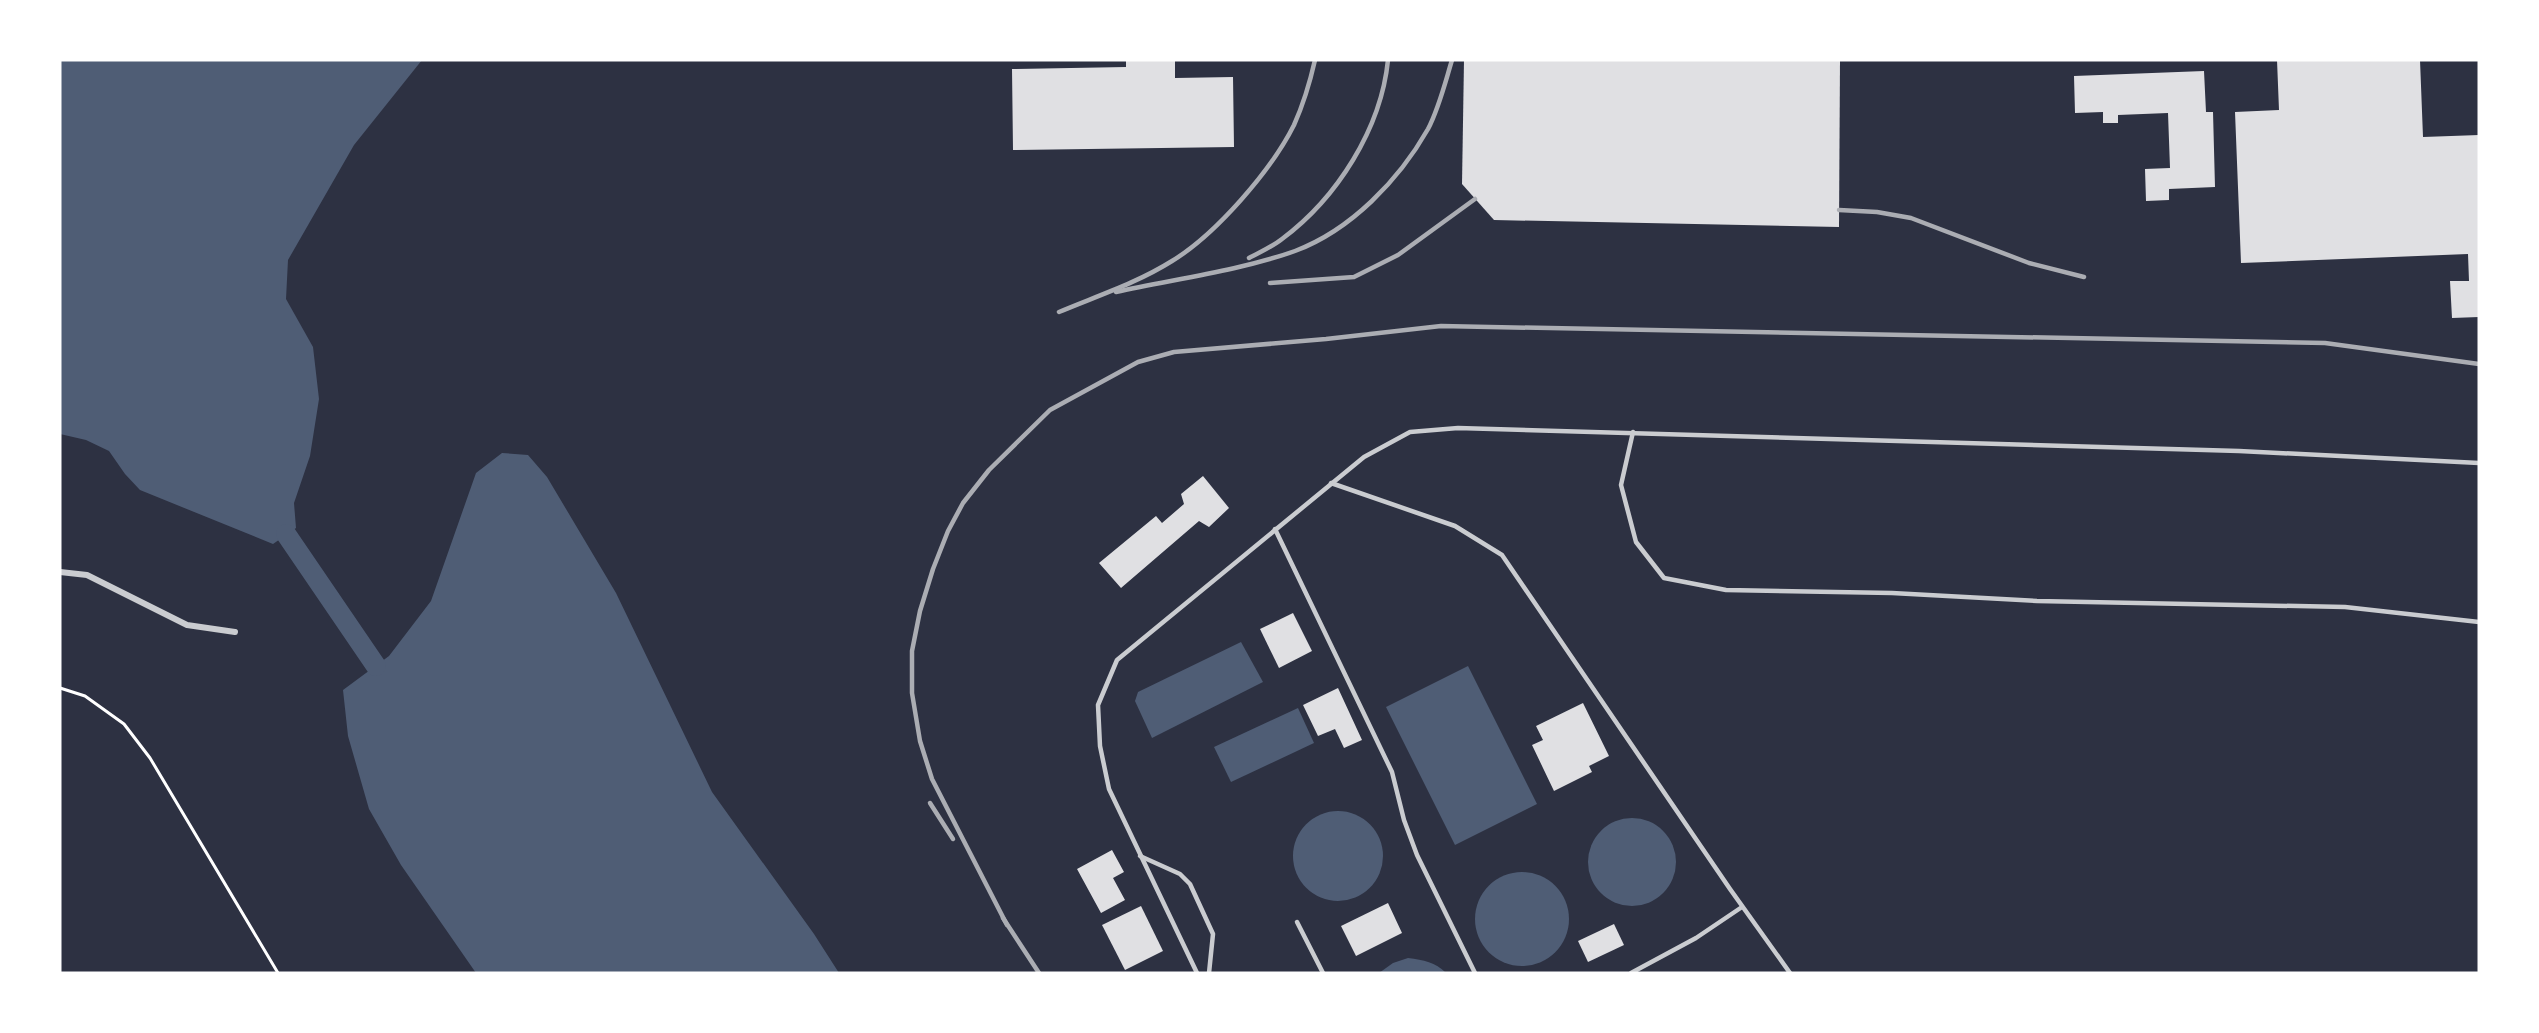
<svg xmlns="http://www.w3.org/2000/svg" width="2539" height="1033" font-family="Lato,sans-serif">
<rect width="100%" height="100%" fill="#2d3142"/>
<!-- water -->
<g fill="#4f5d75">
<polygon points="60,60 422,60 354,145 288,260 286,299 313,347 319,399 310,456 294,503 296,528 273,544 140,490 125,474 109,451 86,440 60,434"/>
<polygon points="502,453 528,455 547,477 616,593 712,792 814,934 839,973 476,973 401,865 369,809 348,736 343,690 389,656 431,601 476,473"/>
<polygon points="1241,642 1263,682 1152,738 1135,701 1138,692"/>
<polygon points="1468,666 1537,804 1455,845 1386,707"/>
<polygon points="1298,708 1314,743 1231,782 1214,747"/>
<circle cx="1338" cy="856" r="45"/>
<circle cx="1632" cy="862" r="44"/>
<circle cx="1522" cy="919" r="47"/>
<path d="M1408,958C1424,960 1435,962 1446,973H1379L1393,963Z"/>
</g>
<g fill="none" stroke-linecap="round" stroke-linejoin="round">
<!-- canal -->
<polyline stroke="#4f5d75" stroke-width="20" points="286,534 376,666"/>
</g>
<!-- building -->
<g fill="#e0e0e3">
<polygon points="1126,60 1175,60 1175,78 1233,77 1234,147 1013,150 1012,69 1126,67"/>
<polygon points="1464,60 1840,60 1839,227 1494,220 1462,184"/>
<polygon points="2277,60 2420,60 2423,137 2479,135 2479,317 2452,318 2450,281 2469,281 2468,254 2241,263 2235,112 2279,110"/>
<polygon points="2204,71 2206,112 2213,112 2215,187 2169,189 2169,200 2146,201 2145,169 2170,168 2168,113 2118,115 2118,123 2103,123 2103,112 2075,113 2074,76"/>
<polygon points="1203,476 1229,508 1209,527 1199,521 1121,588 1099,563 1156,516 1162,523 1184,504 1181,494"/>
<polygon points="1293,613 1312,651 1279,668 1260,629"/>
<polygon points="1338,688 1362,740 1344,748 1335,729 1318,736 1303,705"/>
<polygon points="1583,703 1609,756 1589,766 1592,772 1554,791 1532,745 1543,740 1536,726"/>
<polygon points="1112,850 1124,872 1113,878 1125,900 1101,913 1077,869"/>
<polygon points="1388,903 1402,933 1356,956 1341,926"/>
<polygon points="1141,906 1163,951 1125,970 1102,925"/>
<polygon points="1614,924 1624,945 1588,962 1578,941"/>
</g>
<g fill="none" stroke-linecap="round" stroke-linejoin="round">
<!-- path -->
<polyline stroke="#fff" stroke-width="3" points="60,688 85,696 124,724 150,758 278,973"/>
<!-- service -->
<g stroke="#caccd0" stroke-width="4.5">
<polyline points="1633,432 1621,485 1636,542 1664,578 1726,590 1892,593 2037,601 2345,607 2479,622"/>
<polyline points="1331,483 1455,526 1502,555 1730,889 1790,973"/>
<polyline points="1275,529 1392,772 1404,820 1417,855 1475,973"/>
<polyline points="1140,856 1180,874 1190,884 1213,934 1209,973"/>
<polyline points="1297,922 1323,973"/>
<polyline points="1197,973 1109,789 1100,746 1098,705 1117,660 1364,457 1410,432 1458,428 2239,451 2479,463"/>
<polyline points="1631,973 1696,938 1742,907"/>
</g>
<!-- minor -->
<polyline stroke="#caccd0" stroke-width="6" points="60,572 87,575 187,625 235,632"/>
<!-- rail -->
<g stroke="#abadb3" stroke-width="4.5">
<polyline points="1839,210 1877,212 1911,218 2029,263 2084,277"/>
<path d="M1249,258C1260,252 1272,247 1282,239C1337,198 1381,129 1388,60"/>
<polyline points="1270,283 1354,277 1398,255 1475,199"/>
<path d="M1116,292C1175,279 1238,271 1295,251C1351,230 1399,180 1428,129C1439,108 1445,83 1452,60"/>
<path d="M1059,312C1097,296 1137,283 1172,261C1215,235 1271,171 1294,125C1303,105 1310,82 1315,60"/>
<polyline points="930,803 953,839"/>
<polyline points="1003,918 1039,973"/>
<polyline points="1007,925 932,779 920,741 912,693 912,651 920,611 933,569 948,531 963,503 989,470 1050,410 1138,362 1174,352 1326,339 1441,326 2325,343 2479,364"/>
</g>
</g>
<!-- border -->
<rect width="2539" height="1033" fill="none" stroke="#ffffff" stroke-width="123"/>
</svg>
